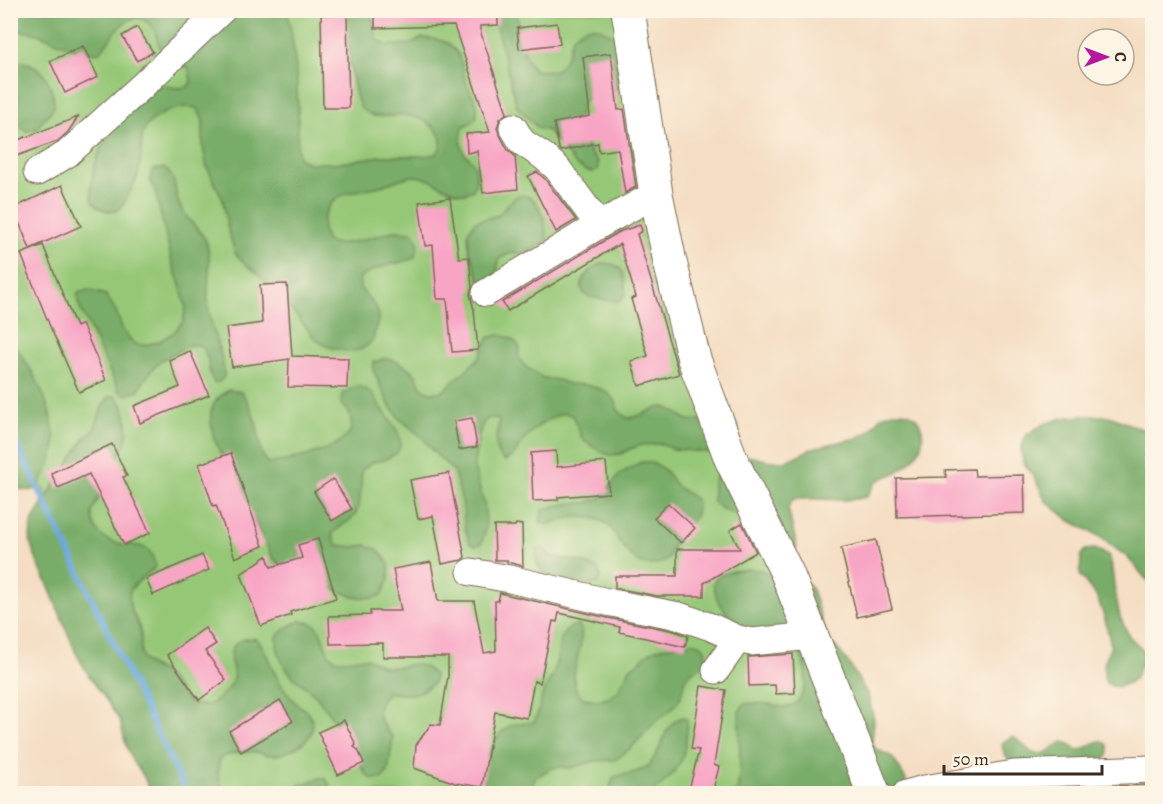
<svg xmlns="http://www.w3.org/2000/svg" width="1163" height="804" font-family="Alegreya,serif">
<rect width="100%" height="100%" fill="#fcf5e5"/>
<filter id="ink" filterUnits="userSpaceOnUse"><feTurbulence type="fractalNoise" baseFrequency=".0167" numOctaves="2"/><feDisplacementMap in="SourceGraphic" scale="12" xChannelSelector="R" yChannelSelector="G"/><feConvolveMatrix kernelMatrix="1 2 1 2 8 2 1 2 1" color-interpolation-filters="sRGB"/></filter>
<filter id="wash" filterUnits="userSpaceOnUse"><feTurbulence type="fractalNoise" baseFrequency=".008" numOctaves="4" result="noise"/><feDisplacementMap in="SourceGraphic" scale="24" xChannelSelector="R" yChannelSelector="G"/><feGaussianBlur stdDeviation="1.35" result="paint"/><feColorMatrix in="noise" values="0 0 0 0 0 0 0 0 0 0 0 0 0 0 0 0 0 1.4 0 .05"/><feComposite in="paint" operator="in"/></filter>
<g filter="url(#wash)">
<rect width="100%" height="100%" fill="#f4ddc2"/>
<!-- green -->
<polygon fill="#96c777" stroke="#68784a" stroke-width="1.5" points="11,11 631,11 697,358 881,793 194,793 11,425"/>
<!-- forest -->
<g fill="#78ac68" stroke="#5a6b43" stroke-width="1.5">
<path d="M10,11H287C295,43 297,77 298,110C298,126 296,142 299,158L308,163H332L347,162L361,159L382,156H425L437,154C438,151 440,148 441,145C444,128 420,117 406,115C396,114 385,118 374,116C370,115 366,112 362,109C352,101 347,28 345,11H369L375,25L376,39L387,46L411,44L422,38L435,39L448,43L458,54L462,66L465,81L477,104V117L470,123L464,126C461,133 460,143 463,151C465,156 466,153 469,158C478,168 478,179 473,190C470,191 467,193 464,193C450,194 432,177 416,176C403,176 392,183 380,186C358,192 335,189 325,214C321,224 322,231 327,241L337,244L359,241L393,231L413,232C420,244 419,246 414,258C395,266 375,265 359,279L360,288L376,307L379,316L373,339L368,345L360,350L346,351L328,347L316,340L298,317L256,272L246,265L235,253L227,226L223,200L207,167L203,147V121L198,109C195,108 192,107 189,107C175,106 147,118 143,133C140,147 142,164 137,178C134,185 129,192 126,199C124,202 122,208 118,210C108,214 94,208 92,198C87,182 99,150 107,136C119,115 141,100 160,85L177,88L188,87L191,81L189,68C181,65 170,60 164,54C158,48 158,39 155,32C152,26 148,21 142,19C123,13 111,40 100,52C75,55 54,37 30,32C24,31 17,31 11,31Z"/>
<path d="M492,11H516C520,30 520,57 536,71L556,70C567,60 567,55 571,41C572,37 573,36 577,33C591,19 607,31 620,40L624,84C613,94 598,91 586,99C572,108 584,144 592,155C594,158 596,160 598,162V169L593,172L586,171L576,165L548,131L538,128L517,107Z"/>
<path d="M11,61C16,62 24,62 30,64C47,70 54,91 54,107L36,129L27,131L19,126L11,117Z"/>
<path d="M164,168C177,177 174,190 179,204C185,219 200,228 206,241C213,261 206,285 208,305C210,330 224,352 224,377L219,382L214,383L210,374L208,361L204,349L198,345H189L160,361L150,372L137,392L125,395L119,391L78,303V293L88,290L106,295L116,311L123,330L134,344L143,345L158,342L173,333L183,322L186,307L180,285L172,262L155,190L150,180L152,170Z"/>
<path d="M517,196C520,196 524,195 527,196C541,200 547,229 547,241L525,254C515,252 508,253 499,259L497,271L488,285L479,279L469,249L468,232L476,221L499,215L507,205Z"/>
<path d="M602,263C625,263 626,276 625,295L620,301C615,301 590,298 587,296C572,284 592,268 602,263Z"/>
<path d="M499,335C509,337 515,339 520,348L518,356L522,363L529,369L543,378L558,380L569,384L587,385L600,389L608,393L615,400L618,410L627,418C642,418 654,406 663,407C672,407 679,417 688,420C709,424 742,404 739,440L717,453L673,449L661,444L641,445L630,449L621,454L611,455L601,452L583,440L573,416L565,413C549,417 534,428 524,440C515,451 518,454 505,461C490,453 498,434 499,420C482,410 479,435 477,446C476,452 474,459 474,465C475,479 484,496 485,511C487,523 486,533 481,544L475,545L470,543L465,528L463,505L454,472L433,451L424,439L400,419L390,406L373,370L374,362C375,362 383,359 383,359C395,358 411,368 417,377C419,380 419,384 421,386C427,394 435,393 443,391L479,358L488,338Z"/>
<path d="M11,341C31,368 45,390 52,423C54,432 56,442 54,451C52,464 43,477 37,489C22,493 19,490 11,478Z"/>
<path d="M354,387H360L371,392L398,432L401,444L397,453L386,459L373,462L362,470C360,485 363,511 350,520C341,527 339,525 332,535L337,545L352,547L366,545L379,550L389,564V579L382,595L373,598L354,597L284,568L273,558L214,439C209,416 207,403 229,390L241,392C249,403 254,414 257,427C260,440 259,454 268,463C289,462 330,451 345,438C353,432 353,419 348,411C347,408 344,407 341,404L342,394Z"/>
<path d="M116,396C127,410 128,421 127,438L92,512C92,528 99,538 116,543C134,548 152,539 155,567C149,575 131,584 130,592C126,611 140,619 141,636C142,644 139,651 143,659C147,665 163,672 169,678C175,684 184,700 190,702C194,705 203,706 208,705C217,701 231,688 233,679C235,672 232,667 231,661C228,643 242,637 257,639C268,652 271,670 281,684C285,690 290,697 295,702C299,707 306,709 309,714C323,736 292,754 274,755C267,756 262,753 256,752C243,751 231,753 220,758C217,772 217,782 226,793H151L143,775L133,762L126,745L120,721L107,701L89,676L76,653L48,585L38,564L30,542L31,525L36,514L85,438L94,430L103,405L109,397Z"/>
<path d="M892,412C904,412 914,411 920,424C929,445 913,463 895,473C890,476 883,477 878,481C873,485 871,490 868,496C843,505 817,495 792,500L788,508L797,547L792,555L748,516C735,512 723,513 713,502V482L723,467L747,456L771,461H786L813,448L857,438L870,431L882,416Z"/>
<polygon points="1082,416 1109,416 1152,433 1152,584 1146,579 1127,557 1097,535 1069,520 1046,501 1034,477 1023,462 1021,450 1026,435 1044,424 1063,418"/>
<path d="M641,462C660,462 665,469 675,484C680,492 692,493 696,501C703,518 677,536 671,549C669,552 669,555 669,558C644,576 631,558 617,538C615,534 612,529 609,526C595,512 563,517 547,525L540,522L543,510L555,506L573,503H586L601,498L620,474Z"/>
<path d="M543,548L552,557L582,562L598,569L601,577L598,583L592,585C580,582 548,578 540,569C536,564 536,557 537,550Z"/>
<polygon points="1095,549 1108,555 1111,561 1115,593 1120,617 1129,636 1142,649 1144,656 1136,677 1128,683 1119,687 1112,686 1106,683 1104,676 1104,664 1111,645 1105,619 1101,608 1096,596 1080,575 1081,555 1085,550"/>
<path d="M749,569L761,570L776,579L807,583L812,590L828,641L836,647L848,662L868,695L874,720L872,743L876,749L892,757L900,769L906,780L907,793H737L740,771L739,712L744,704C752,703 760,703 768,704C774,705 781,708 787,707C803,704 807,684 805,671C804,663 801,656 797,648L748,635L732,621L723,608L717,599L713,584L717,576L733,571Z"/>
<path d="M300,621C304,622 311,622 314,624C325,632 322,649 332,657C341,664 354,657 364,658C372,658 378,665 386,667C408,670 415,655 434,675V682C421,696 406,696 388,692C371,710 378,721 393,737L388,772L381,779H372L366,774L332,717L316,695L293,677L282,662L277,647V636L289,626Z"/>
<path d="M576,625L580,626C587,642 567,674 577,691C578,694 581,696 583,698L596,700L609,698L618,691L630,668L638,663L646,655L655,649L693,642L700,644L705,649L706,662L699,668L692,671L685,679L680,699L671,710L656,721L632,747L615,760L595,761L571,768L559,767L551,768L536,777L528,793L467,794L500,733L512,725L534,722C540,712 540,701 544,690C547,684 551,680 553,674C560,658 555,630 576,625Z"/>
<path d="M684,717L687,720C687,760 681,768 652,793H610L611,784L614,777C624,774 641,773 649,765C663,751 663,721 684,717Z"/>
<path d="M1012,737C1024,740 1028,757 1042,754C1050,752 1055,744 1064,742L1071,745L1076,750C1086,751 1091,741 1102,741L1108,745V756L1103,760L1021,763L1007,758L1004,753L1002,745L1003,742Z"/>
<polygon points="320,778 326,779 330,786 329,793 285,793 300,785"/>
<polygon points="1071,780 1075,786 1074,793 938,794"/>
</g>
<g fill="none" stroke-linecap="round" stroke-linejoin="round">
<!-- stream -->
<polyline stroke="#6ba8dd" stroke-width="6" points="10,430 187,794"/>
</g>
<g id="blocks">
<!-- building -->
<g fill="#f8a5c5">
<polygon points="425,10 498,10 498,25 480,26 480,30 507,113 500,119 497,128 500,135 508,150 515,156 518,189 483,193 477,151 467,153 466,134 490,132 454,26 375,28 375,12"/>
<polygon points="347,14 349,108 323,108 321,15"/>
<polygon points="557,23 560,44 519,49 517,28"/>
<polygon points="137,27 153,52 137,61 122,36"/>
<polygon points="83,46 98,77 65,93 50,61"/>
<polygon points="611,53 618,110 624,109 636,187 625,193 618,149 599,152 598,143 561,151 559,149 554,123 590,116 583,57"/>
<polygon points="78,117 68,132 58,141 14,157 10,148 10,143"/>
<polygon points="537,172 545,179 576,220 556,232 528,176"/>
<polygon points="62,185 81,226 30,249 13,208"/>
<polygon points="450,198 459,258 469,257 472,287 470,294 474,310 478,350 452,352 447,299 437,299 433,245 425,246 419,202"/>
<polygon points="640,225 642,231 637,234 679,374 639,386 631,361 648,356 631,299 636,297 620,244 508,311 502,302 607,239 621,231"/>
<polygon points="43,245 76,327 82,324 106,380 79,392 49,324 21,254"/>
<polygon points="287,284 292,356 348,358 347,388 288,387 289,359 232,367 226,328 262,323 260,285"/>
<polygon points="190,351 209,395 140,423 134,406 180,387 169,360"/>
<polygon points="472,418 477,447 459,450 454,421"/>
<polygon points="112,444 127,476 123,477 150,533 124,545 89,474 58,488 51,473"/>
<polygon points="556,451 557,467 606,462 609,493 558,497 558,500 533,501 531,453"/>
<polygon points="231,453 263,546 235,558 216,505 213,506 199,464"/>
<polygon points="974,469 975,476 1024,475 1025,513 897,517 896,478 946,477 945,470"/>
<polygon points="449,473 465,557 462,560 442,564 433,516 418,519 410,480"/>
<polygon points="333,479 352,509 332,521 314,492"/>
<polygon points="668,503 695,528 681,543 654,518"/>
<polygon points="742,523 756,552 704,583 704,596 657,596 615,588 615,576 677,576 677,549 740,549 730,530"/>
<polygon points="516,524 522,525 523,566 507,562 507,560 495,560 494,526 515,526"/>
<polygon points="318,539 336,598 290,612 291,615 261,626 241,574 267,556 271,567 302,558 298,545"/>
<polygon points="876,540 892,609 857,617 841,548"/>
<polygon points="202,555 209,570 153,595 146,579"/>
<polygon points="431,562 438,601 474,601 484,653 496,651 495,601 498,601 500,593 608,618 675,631 688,636 685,647 619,632 620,627 559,613 557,622 553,621 540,683 534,681 527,718 495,712 482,787 455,783 414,768 416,745 431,724 440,725 448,676 448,657 383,657 383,643 330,644 329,616 370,615 370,611 401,611 393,569"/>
<polygon points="205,628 216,644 205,651 226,680 199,700 167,655"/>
<polygon points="793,654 795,693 776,694 775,685 749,686 748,657"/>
<polygon points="701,686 726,690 714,765 719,767 712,794 688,794 699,750 691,749"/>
<polygon points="280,700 293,721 241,752 229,731"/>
<polygon points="344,720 356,745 354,747 358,750 364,763 338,775 318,732"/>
<polygon points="1152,785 1152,794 1116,794 1116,786"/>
</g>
</g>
</g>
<g filter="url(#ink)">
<use href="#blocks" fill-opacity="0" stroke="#7c6957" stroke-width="1.5"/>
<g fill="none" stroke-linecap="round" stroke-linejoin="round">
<!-- minor casing -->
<g stroke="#7c6957" stroke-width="29">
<g id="minor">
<polyline points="513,127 522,142 543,156 557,168 599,225"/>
<polyline points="37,172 67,154 142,86 222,10"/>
<polyline points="486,293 599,225 656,194"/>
<polyline points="471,572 510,579 612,603 679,616 711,627 738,639 751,642 812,636"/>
<polyline points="716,670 738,639"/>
<polyline points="906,794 924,789 1014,774 1152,769"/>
</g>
</g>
<!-- major casing -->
<g stroke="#7c6957" stroke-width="35">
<polyline id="major" points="628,10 656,194 670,262 694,359 731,459 787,573 874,794"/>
</g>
<!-- minor -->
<use href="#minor" stroke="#fff" stroke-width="27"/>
<!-- major -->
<use href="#major" stroke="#fff" stroke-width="33"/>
</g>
</g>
<!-- margin -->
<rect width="1163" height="804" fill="none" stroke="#fcf5e5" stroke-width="36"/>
<!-- north arrow -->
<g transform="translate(1106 57) rotate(90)"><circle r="28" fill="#fcf5e5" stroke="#afa495" stroke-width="1.5"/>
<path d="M0-4.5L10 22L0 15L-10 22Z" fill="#b5179e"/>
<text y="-9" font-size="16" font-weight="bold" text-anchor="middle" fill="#3b2a1e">С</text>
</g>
<!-- scale -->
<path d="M944 765v9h158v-9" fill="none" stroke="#3b2a1e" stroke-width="3"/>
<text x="953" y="765" font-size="18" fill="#3b2a1e" stroke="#fcf5e5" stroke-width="4.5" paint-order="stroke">50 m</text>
</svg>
